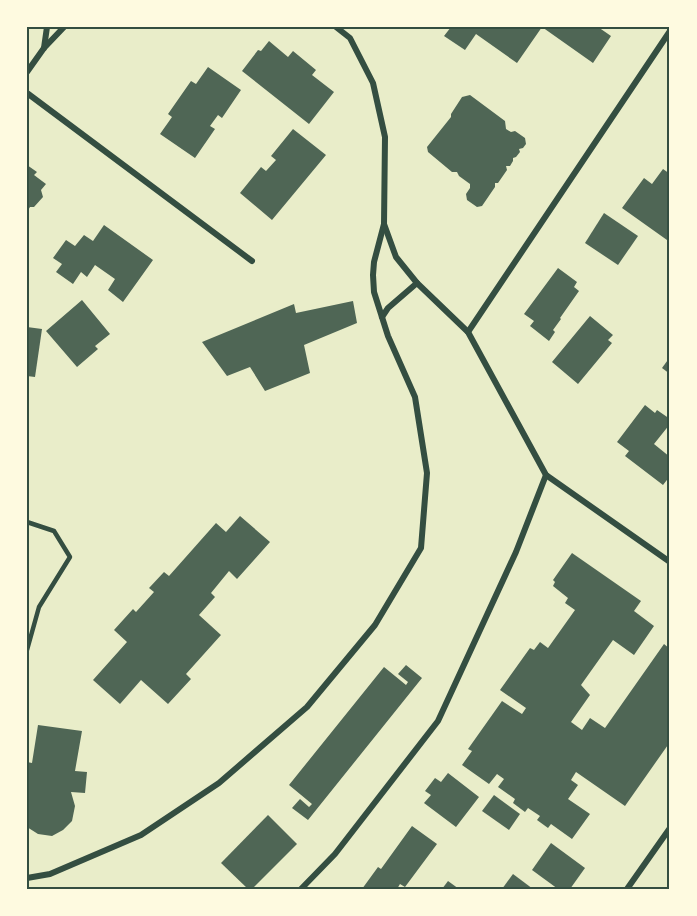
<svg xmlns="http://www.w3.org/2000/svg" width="697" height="916" font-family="'Exo 2',sans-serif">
<rect width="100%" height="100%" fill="#e9edc9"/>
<!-- building -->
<g fill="#4f6655">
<polygon points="451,27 598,27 611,36 593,63 542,27 517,63 476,34 465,50 444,36"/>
<polygon points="269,41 288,57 293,51 316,70 312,75 334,92 309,124 242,71 258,50 261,51"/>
<polygon points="208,67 241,90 222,118 218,115 210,126 215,129 195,158 160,134 172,117 168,114 191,81 196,84"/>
<polygon points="470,95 505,121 506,129 511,132 515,131 525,138 526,144 523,148 519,149 520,152 516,157 513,158 513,161 510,166 506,166 507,170 498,183 495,183 495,187 482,206 477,207 467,200 466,194 470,188 470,184 459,176 457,172 452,172 428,152 427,147 451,117 451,114 462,97"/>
<polygon points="293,129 326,155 272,220 240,193 261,167 266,171 276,160 271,156"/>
<polygon points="27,165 37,172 34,175 46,184 41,190 43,197 34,207 30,207 27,212"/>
<polygon points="663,169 670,174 670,235 667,240 622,208 644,178 652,184"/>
<polygon points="604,213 638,236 618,265 585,243"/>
<polygon points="104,225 153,260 123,302 108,290 115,279 95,265 87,277 81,272 73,284 56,272 62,264 53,258 66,240 75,246 84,235 93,241"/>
<polygon points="558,268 577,282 574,287 579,291 560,318 561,319 553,330 555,332 549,341 530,326 534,321 524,314"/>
<polygon points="82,300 110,334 95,346 98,349 77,367 46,331"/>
<polygon points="353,301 357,323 304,345 310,373 265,391 250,367 227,376 202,342 294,304 296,313"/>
<polygon points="590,316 613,335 608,340 612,343 578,384 552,362"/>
<polygon points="27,327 42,329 35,377 27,376"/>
<polygon points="670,357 670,374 662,368"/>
<polygon points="645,405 655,413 657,410 670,419 670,424 654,444 670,457 670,476 663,485 625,456 629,451 617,442"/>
<polygon points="240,516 270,542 237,579 229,571 211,593 215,597 199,615 221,635 186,674 191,679 168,704 141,680 120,704 93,680 127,642 114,630 133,609 136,612 154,592 149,588 164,572 169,576 216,523 226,532"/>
<polygon points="572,553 641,601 634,611 654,626 634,655 613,640 581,685 590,695 571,722 582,730 590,718 605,728 664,644 670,649 670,742 625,806 576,772 571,780 578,785 568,799 590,814 572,839 551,824 548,828 537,820 540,816 528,808 525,812 513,803 515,799 498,787 504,779 497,774 489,784 462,765 472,751 468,749 502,701 522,714 526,708 500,690 530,648 534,650 540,642 548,648 575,610 565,603 568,598 553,586 555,582 553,580"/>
<polygon points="406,665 422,678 308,820 292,808 300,799 309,807 312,804 289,785 384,667 406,685 408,682 398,674"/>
<polygon points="38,725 82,731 75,771 87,772 85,793 71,792 75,806 72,821 63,830 52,836 38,834 27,827 27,762 32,763"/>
<polygon points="448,773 479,797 456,827 424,803 431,795 425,791 435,778 441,782"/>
<polygon points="494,795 520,814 509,830 482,811"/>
<polygon points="268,815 297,844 252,889 248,889 221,863"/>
<polygon points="412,826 437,844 405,887 400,884 397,889 362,889 378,867 381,869"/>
<polygon points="551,843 585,868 570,889 558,889 532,870"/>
<polygon points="513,874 533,889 502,889"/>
<polygon points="448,881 459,889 442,889"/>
</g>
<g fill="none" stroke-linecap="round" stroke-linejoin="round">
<!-- service -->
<polyline stroke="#344e41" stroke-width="4.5" points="27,522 54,531 70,557 39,607 27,650"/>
<!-- minor -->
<g stroke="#344e41" stroke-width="6">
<polyline points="336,27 350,38 373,83 385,137 384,224 396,257 417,283 468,332 546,475 670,562"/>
<polyline points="44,48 47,27"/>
<polyline points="27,72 44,48 64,27"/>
<polyline points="27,93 252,261"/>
<polyline points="382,317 388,308 417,283"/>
<polyline points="468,332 670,31"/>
<polyline points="27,878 50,874 141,835 219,783 307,707 375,625 421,548 427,473 415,397 388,336 374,292 373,275 374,262 384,224"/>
<polyline points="301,889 335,854 438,721 516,552 546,475"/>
<polyline points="627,889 670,828"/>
</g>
</g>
<!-- border -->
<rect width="697" height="916" fill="none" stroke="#fefae0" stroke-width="57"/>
<rect x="28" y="28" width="640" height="860" fill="none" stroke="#344e41" stroke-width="2"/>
</svg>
